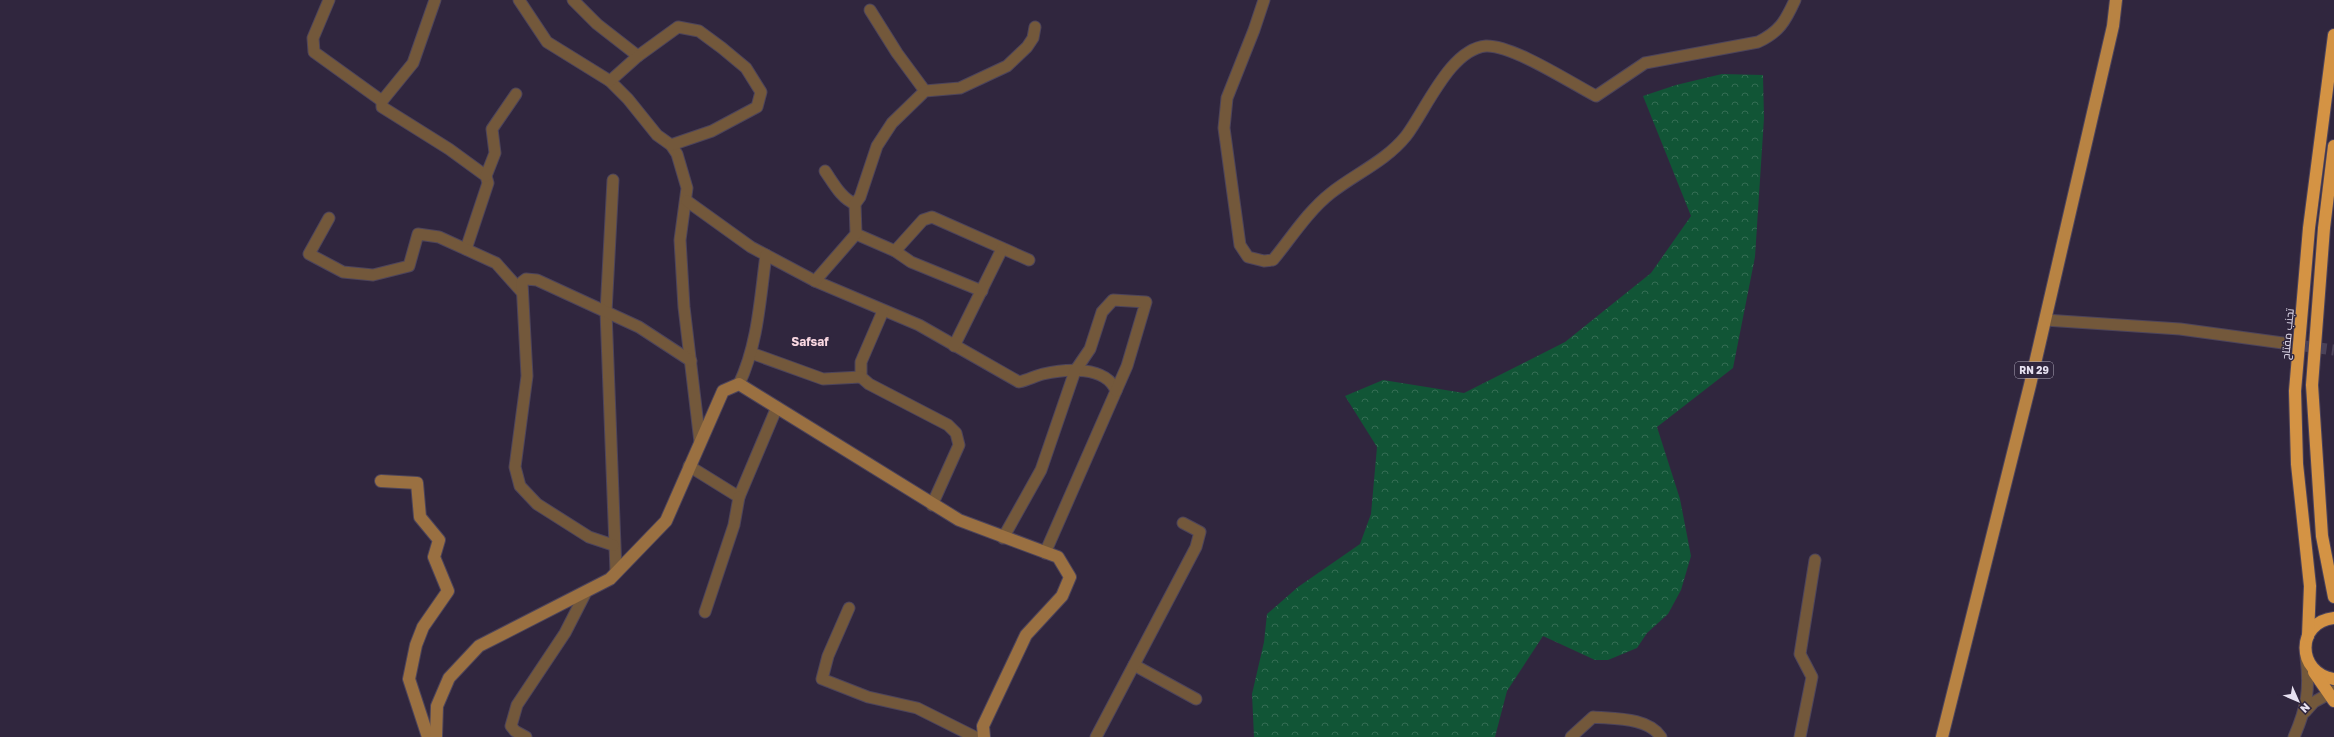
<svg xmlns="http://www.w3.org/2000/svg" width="2334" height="737" font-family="'Golos Text',Cairo,sans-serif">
<defs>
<pattern id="forest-crowns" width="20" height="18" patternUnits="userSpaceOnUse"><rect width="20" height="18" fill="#115536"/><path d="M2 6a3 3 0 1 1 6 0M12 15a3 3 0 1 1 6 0" fill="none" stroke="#346d54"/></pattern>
</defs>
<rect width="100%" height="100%" fill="#30263e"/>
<!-- forest -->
<polygon fill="url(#forest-crowns)" points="1722,74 1763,75 1764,118 1755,257 1733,368 1657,427 1680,499 1691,556 1681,590 1668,614 1647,633 1637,648 1608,660 1595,660 1543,636 1507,691 1495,737 1254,737 1252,694 1264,642 1267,614 1298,587 1360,544 1371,514 1377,447 1345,396 1383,380 1464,393 1565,342 1651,273 1691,216 1643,96 1676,85"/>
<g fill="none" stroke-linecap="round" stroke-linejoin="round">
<!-- street-tunnel -->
<polyline stroke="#4b4259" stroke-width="11" stroke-dasharray="11 5.5" stroke-linecap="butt" points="2283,343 2334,350"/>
<!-- street casing -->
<g stroke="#4d445b" stroke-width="13">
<g id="street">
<polyline points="329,0 313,38 314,52 382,101"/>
<polyline points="435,0 413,63 382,101 382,107 449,149 486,176 488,183 466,249"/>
<polyline points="519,0 547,42 610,81 628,99 657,135 671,145 677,154 687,188 680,240 684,307 700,442"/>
<polyline points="573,0 597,24 638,56 678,27 699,31 722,48 746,68 761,92 757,107 712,131 671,145"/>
<path d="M1264,0L1254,30L1227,98L1224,128L1240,245L1248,257L1264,261L1273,260C1291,238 1308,211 1331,193C1355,174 1386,161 1406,136C1426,110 1450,49 1486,46C1513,45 1571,83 1596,96L1645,63L1758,42C1779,32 1785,22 1795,0"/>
<polyline points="870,10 897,53 925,91"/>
<polyline points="610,81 638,56"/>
<path d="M825,171C834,184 841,198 855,204"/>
<polyline points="486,176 495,153 492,129 516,94"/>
<polyline points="613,180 606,312 616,572"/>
<path d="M687,201L751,247L815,281L919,325L1019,382C1028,380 1035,376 1043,374C1065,369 1106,365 1116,391L1045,553"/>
<polyline points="329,218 309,254 343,272 373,275 409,266 418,234 439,237 496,263 521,291"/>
<polyline points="856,234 895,251 911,262 982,291"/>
<polyline points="895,251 923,220 932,217 1029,260"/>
<polyline points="815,281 856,234 855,204 860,197 877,146 892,123 925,91 960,88 1007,66 1027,47 1033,38 1035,27"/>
<polyline points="883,311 861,362 861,377 869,384 948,425 956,433 959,445 932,505"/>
<polyline points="2045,320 2180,329 2283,343"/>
<polyline points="954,346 1002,249"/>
<polyline points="751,353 823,379 861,377"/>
<path d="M739,384C758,344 760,299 766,255"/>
<polyline points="689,466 739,497 777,407"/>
<polyline points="1003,538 1041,470 1075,371 1090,349 1102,312 1113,300 1146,302 1127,366 1116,391"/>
<polyline points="613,545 589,537 537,504 520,486 515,467 527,376 522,282 526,279 537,280 639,327 691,361"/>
<polyline points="849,608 828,656 822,679 868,697 917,708 975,737"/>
<polyline points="705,612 734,525 739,497"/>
<polyline points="1134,665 1196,699"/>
<polyline points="2305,712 2314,702 2334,691"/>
<polyline points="526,737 515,731 511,726 517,705 565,633 586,592"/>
<polyline points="1096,737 1196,547 1200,532 1183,523"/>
<path d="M1571,737L1593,717C1614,719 1648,717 1661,737"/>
<polyline points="1800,737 1812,677 1800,654 1815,560"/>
<path d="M2294,737C2307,707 2310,689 2306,657"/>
</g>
</g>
<!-- secondary casing -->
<g stroke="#4d445b" stroke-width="14">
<g id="secondary">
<polyline points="381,481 417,483 420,517 439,540 434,557 448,591 423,627 416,645 409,679 428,737"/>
<polyline points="436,737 437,706 449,678 479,646 610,579 666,521 723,391 739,384 959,520 1058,557 1070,577 1062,596 1026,635 983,726 984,737"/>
</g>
</g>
<!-- primary casing -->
<g stroke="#4d445b" stroke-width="14">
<polyline id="primary" points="1942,737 2030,385 2113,26 2116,0"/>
</g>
<!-- highway casing -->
<g stroke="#4d445b" stroke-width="14">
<g id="highway">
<polyline points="2334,146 2324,228 2312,385 2322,536 2334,597"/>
<path d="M2334,618C2296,622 2296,673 2334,679"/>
<polyline points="2308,636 2310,586 2297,464 2295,391 2309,228 2334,35"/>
<polyline points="2314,672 2334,701"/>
</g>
</g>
<!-- street -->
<use href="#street" stroke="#73583b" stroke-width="11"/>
<!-- secondary -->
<use href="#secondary" stroke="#9a7041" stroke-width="12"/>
<!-- primary -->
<use href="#primary" stroke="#b88343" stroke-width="12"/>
<!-- highway -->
<use href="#highway" stroke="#d49344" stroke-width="12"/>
</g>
<g text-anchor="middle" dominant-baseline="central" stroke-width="3" stroke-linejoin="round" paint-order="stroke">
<!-- shield labels -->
<rect fill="#30263e" stroke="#b0a9bb" stroke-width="1" x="2015" y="362" width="38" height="16" rx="3"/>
<g font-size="10" font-weight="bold" fill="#e7e1f1">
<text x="2034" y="370">RN 29</text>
</g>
<!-- street labels -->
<g font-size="11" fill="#e7e1f1" stroke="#30263e">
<text transform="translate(2287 334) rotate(-85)">تجنب مفتاح</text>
</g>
<!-- neighbourhood labels -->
<g font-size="12" font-weight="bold" fill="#f9d7e1" stroke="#30263e">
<text x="810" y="341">Safsaf</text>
</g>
</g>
<!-- north arrow -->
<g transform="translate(2298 701) rotate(135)" stroke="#30263e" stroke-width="3" paint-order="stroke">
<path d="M0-3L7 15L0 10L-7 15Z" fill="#e7e1f1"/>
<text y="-6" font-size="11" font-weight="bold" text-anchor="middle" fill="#e7e1f1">N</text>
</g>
</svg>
